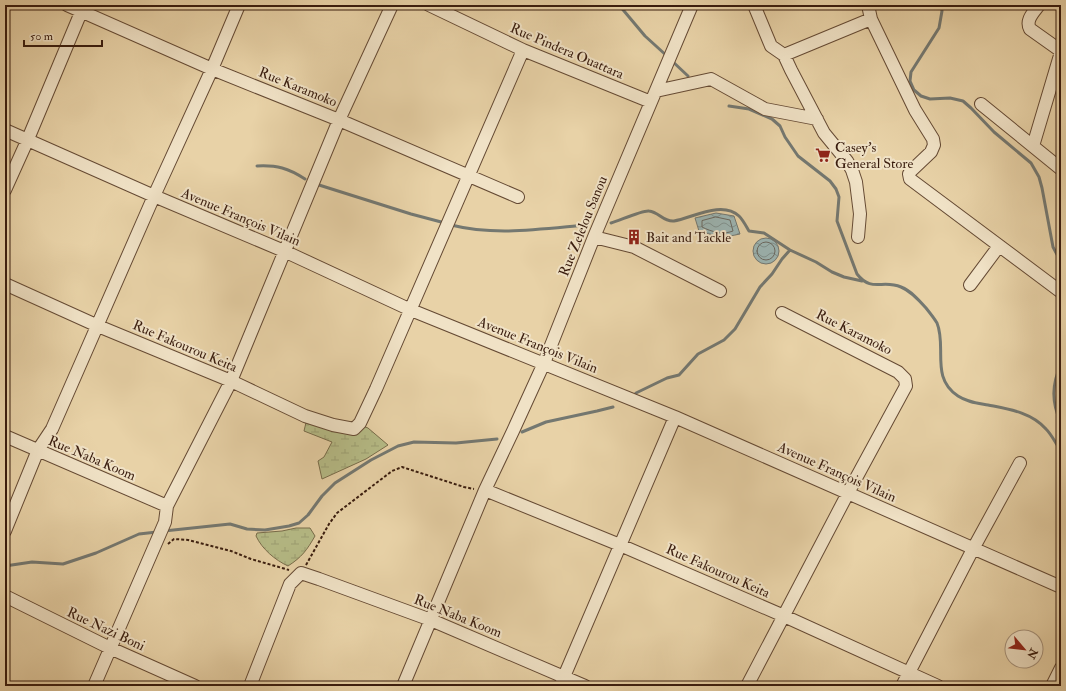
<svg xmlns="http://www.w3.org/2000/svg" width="1066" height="691" font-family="'IM FELL Double Pica',serif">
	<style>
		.wetland { fill: url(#wetland-marsh); stroke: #786c4a }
		.water { fill: url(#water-waves); stroke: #747871 }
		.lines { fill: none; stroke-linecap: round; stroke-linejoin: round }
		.shore { stroke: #6a6860; stroke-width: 1 }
		.stream { stroke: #747871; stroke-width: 3 }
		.minor-casing { stroke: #654a34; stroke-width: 14 }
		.path { stroke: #391c0e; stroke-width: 2; stroke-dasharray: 3 2; stroke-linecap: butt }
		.minor { stroke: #f0e2c6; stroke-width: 12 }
		.labels { text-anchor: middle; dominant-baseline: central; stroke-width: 4; stroke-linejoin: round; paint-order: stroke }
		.street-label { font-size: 14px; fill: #391c0e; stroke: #f0e2c6 }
		.poi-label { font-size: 14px; fill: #391c0e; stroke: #f0e2c6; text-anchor: start }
	</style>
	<defs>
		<pattern id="wetland-marsh" width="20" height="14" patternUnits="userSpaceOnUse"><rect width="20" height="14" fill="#b6bc87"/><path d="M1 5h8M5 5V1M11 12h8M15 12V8" fill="none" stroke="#9da173"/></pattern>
		<pattern id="water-waves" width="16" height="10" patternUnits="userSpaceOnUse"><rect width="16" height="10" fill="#9cb5b3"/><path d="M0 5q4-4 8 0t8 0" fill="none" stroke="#809290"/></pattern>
	</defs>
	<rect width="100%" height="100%" fill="#e8d2a7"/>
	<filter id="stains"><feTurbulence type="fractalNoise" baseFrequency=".005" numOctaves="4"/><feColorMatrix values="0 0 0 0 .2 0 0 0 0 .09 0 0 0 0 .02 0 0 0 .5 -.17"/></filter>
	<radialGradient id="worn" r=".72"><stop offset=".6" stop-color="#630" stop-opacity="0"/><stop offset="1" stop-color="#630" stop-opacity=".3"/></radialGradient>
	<path class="wetland" d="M308,414l37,11 12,-1 11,4 20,17 -22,14 -44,20 -4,-18 6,-4 8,-15 -28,-11z
		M296,528h14l5,8c-8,14 -13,21 -27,30 -13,-6 -26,-17 -32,-30l1,-3 25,-2z"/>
	<path class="water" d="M716,213l18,3 6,18c-16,4 -26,2 -41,-3l-4,-13z
		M753 251a13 13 0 1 1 26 0a13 13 0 1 1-26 0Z"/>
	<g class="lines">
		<path class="shore" d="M716,217l14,3 3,11c-10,4 -21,1 -31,-4v-6z
			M757 251a9 9 0 1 1 18 0a9 9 0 1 1-18 0Z"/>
		<path class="stream" d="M619,5l26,31 22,20
			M941,5l1,6 -3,17 -28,44 -1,9 4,9 7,6 9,3 20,-1 13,3 8,7 23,24 37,31 8,14 3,11 11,59 8,15
			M671,60l17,16
			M729,106l20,3 23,10 8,7 5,11 13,19 32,25 6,8 3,8 -2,24 20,53c15,19 25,5 44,13 10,4 18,13 25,21 4,5 8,10 11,15 10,24 -7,55 21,73 9,6 19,7 30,9 20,4 43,7 58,24 6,6 10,15 15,22
			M257,166c20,-1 31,2 48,13
			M319,185l92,29 34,9
			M611,223c8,-2 31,-13 38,-12 10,1 14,11 25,10 18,-3 48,-21 65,-5 4,4 7,10 10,15l15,2 26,17 26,12 16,10 12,5 18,4
			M451,225c44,11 90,4 135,0
			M1061,364c-9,20 -10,38 0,59
			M636,393l31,-15 12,-3 19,-21 26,-14 11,-11 25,-42 12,-13 10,-15 8,-9
			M522,432l24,-10 51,-11 16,-4
			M164,531l66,-7 17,5 18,1 24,-4 10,-3 9,-8 14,-19 13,-13 36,-23 27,-14 16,-4 42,1 41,-4
			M5,566l27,-4 31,2 33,-11 43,-19 18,-2"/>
		<g class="minor-casing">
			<path id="minor" d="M67,5l145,64 127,51 179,77
				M429,5l94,45 128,52
				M754,5l17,41 13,9 87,-36
				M868,5l3,14 44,91 18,29 1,6 -3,7 -20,19 -2,3 1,5 151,113
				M1039,5c-5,7 -14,15 -9,24l31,22
				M784,55l7,15 33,63 23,28 5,9 4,12 4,32 -2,23
				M656,91l55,-12 54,30 52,10
				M981,104l80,65
				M5,130l149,66 130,55 127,59 264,107 386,170
				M1033,146l28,-94
				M5,190l23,-51 56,-134
				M594,237l40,10 86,44
				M5,284l93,42 133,55 74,35 28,9 21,4 6,-6 16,-34 147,-339
				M970,285l29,-39
				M5,436l162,70
				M485,490l135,55 164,71 154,70
				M5,531l33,-81 14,-21 102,-233 58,-127 27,-64
				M5,596l105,52 85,38
				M94,686l71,-164 2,-16 64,-125 108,-261 53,-115
				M250,686l40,-102 11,-11 18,6 112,41 154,66
				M403,686l82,-196 28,-59 31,-68 50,-126 98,-232
				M560,686l115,-269
				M747,686l101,-193 58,-107 -1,-7 -7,-7 -116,-59
				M902,686l71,-137 47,-86
				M1052,686l9,-18"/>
		</g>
		<path class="path" d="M168,544l6,-5 14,1 43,11 20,8 38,11
			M306,565l23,-41 8,-11 55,-42 10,-4 62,20 10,2"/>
		<use href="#minor" class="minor"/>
	</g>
	<defs>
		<g id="supermarket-bare" transform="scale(1.2)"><path d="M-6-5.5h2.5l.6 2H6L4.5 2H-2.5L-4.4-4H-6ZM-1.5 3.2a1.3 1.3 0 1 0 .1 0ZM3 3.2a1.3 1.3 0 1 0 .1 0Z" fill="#8f2418" stroke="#f0e2c6" stroke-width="2.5" paint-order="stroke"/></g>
		<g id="building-bare" transform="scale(1.2)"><path d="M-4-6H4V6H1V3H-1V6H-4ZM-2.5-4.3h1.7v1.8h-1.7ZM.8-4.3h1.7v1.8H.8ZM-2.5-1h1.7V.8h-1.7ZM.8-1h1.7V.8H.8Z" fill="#8f2418" stroke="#f0e2c6" stroke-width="2.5" paint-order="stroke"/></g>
	</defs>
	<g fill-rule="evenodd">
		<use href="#supermarket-bare" x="823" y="155"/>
		<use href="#building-bare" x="634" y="237"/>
	</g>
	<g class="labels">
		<g class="street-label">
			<text transform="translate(567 51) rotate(23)">Rue Pindera Ouattara</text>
			<text transform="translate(298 87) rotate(22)">Rue Karamoko</text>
			<text transform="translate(241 217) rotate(23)">Avenue François Vilain</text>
			<text transform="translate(583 226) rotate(-68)">Rue Zelelou Sanou</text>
			<text transform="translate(854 332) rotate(27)">Rue Karamoko</text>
			<text transform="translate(538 345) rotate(22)">Avenue François Vilain</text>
			<text transform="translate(185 346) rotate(23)">Rue Fakourou Keita</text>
			<text transform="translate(92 458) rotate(23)">Rue Naba Koom</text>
			<text transform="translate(837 472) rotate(24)">Avenue François Vilain</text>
			<text transform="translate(718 571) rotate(24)">Rue Fakourou Keita</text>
			<text transform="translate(458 616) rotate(22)">Rue Naba Koom</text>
			<text transform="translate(106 629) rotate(25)">Rue Nazi Boni</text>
		</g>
		<g class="poi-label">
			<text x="835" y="147">Casey's<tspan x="835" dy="16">General Store</tspan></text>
			<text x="646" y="237">Bait and Tackle</text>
		</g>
	</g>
	<rect width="1066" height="691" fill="none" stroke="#e8d2a7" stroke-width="20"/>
	<rect x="6" y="6" width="1054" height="679" fill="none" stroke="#391c0e" stroke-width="2"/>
	<rect x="10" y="10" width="1046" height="671" fill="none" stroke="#391c0e"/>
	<g transform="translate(1024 649) rotate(118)"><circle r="19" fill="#f0e2c6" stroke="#a7937c"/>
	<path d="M0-3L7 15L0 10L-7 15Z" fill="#8f2418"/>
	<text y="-6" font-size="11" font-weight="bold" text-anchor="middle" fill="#391c0e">N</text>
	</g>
	<path d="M24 40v6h78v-6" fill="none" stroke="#391c0e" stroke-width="2"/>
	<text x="30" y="40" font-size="12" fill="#391c0e" stroke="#f0e2c6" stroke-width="3" paint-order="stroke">50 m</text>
	<rect width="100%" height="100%" filter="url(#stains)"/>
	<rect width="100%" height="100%" fill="url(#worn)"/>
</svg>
